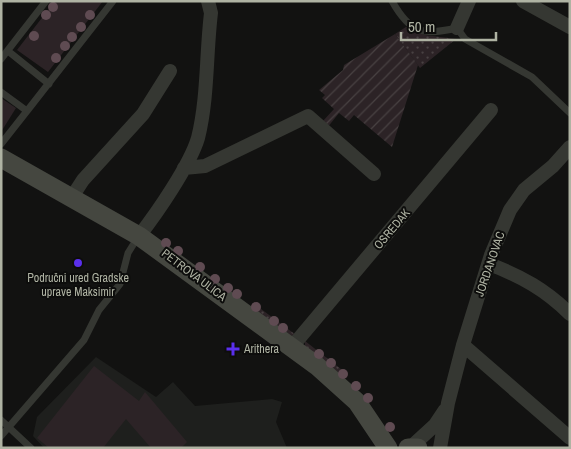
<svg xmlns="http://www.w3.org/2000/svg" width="571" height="449" font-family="'Archivo Narrow',sans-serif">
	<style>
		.built { fill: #1e1f1d }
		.grass { fill: url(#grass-dots) }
		.park { fill: #2c2326 }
		.garden { fill: url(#garden-furrows) }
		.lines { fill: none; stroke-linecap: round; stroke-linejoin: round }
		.lane { stroke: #353732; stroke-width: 7 }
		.street { stroke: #353732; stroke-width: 14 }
		.secondary { stroke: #454740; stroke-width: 19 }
		.tree { fill: #5f4b52 }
		.poi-dot { fill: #5a2fec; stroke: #0d0d0c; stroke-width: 2 }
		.labels { text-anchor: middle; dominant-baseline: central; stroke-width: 4; stroke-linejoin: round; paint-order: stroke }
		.street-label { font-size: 12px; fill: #afb3a3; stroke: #0d0d0c }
		.poi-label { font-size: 12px; fill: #afb3a3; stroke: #0d0d0c }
	</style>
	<defs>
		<pattern id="grass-dots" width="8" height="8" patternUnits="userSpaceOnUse" patternTransform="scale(1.25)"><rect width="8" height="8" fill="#2c2326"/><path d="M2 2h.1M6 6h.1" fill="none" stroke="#484142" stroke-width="1.8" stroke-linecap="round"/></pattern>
		<pattern id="garden-furrows" width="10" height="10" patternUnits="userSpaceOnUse" patternTransform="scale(1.25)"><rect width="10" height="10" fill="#2c2326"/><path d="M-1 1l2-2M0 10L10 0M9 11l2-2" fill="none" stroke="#484142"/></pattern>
	</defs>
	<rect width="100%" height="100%" fill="#121211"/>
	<path class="built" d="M96,357l60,40 17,-15 22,24 77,-7 10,3 -6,20 11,26h-243l-11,-12 4,-19z"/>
	<path class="grass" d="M406,27l19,8 31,4 -36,29 -25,-34z
		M253,303l43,32 -4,1 -42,-29z
		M305,341l41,32 -3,4 -38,-31z"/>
	<path class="park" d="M55,1h48l-55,71 -31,-22z
		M1,98l15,10 -15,24z
		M94,366l45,35 6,-9 42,50 -6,6h-30l-25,-29 -23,29h-54l-12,-10z"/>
	<path class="garden" d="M395,34l23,31 -26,82 -38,-32 -5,6 -10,-8 -12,15 -4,-7 11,-12 -12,-11 3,-3 -6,-5 24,-20 1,-5z"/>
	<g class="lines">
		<path class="lane" d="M392,1c18,32 30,35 65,27l8,11 67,38 38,36
			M8,51l41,33
			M1,59l45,-58
			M1,92l26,19 -26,33
			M27,111l86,-110
			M1,420l30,28
			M1,436l83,-96 15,-30 21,-26 8,-31 10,-16"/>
		<path class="street" d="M523,1l47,26
			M457,28l12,-27
			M184,168l21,-2 103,-50 66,58
			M72,197l11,-17 60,-66 27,-43
			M139,236c18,-23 51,-71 59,-98 10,-40 8,-84 13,-125l-3,-12
			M489,264c32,12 57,26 81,50
			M463,345l107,93
			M291,348l200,-238
			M411,447l24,-22 10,-15
			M440,448l8,-45 15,-58 28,-90 19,-45 14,-20 29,-24 17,-19"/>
		<path class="secondary" d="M1,158l138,78 178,130 40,36 31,46
			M408,448h10"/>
	</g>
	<g class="tree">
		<circle cx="53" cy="7" r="5"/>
		<circle cx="46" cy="15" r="5"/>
		<circle cx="90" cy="15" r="5"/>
		<circle cx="81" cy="27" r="5"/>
		<circle cx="34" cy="36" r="5"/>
		<circle cx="72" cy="37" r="5"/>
		<circle cx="65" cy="46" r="5"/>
		<circle cx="56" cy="58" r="5"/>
		<circle cx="166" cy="243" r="5"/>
		<circle cx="178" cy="251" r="5"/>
		<circle cx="200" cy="267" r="5"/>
		<circle cx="215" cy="279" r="5"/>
		<circle cx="228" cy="288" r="5"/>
		<circle cx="237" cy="294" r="5"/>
		<circle cx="256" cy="307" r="5"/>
		<circle cx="274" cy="321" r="5"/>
		<circle cx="283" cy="328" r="5"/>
		<circle cx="319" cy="354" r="5"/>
		<circle cx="331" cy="363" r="5"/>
		<circle cx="343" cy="374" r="5"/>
		<circle cx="356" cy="386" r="5"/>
		<circle cx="368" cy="398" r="5"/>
		<circle cx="390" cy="427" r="5"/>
	</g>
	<g class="poi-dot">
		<circle cx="78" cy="263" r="5"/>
		<path d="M230.5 341.5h5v5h5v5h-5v5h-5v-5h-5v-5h5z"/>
	</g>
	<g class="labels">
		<g class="street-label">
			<text transform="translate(392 229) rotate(-50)">OSREDAK</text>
			<text transform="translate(490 264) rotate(-71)">JORDANOVAC</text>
			<text transform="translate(194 275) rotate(37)">PETROVA ULICA</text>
		</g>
		<g class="poi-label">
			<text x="78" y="278">Područni ured Gradske<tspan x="78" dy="14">uprave Maksimir</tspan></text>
			<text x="244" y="349" text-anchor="start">Arithera</text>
		</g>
	</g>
	<rect width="571" height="449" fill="none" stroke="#afb3a3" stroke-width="5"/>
	<path d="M401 32v8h95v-8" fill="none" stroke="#afb3a3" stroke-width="2.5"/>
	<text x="408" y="32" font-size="15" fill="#afb3a3" stroke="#0d0d0c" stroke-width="4" paint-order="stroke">50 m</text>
</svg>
